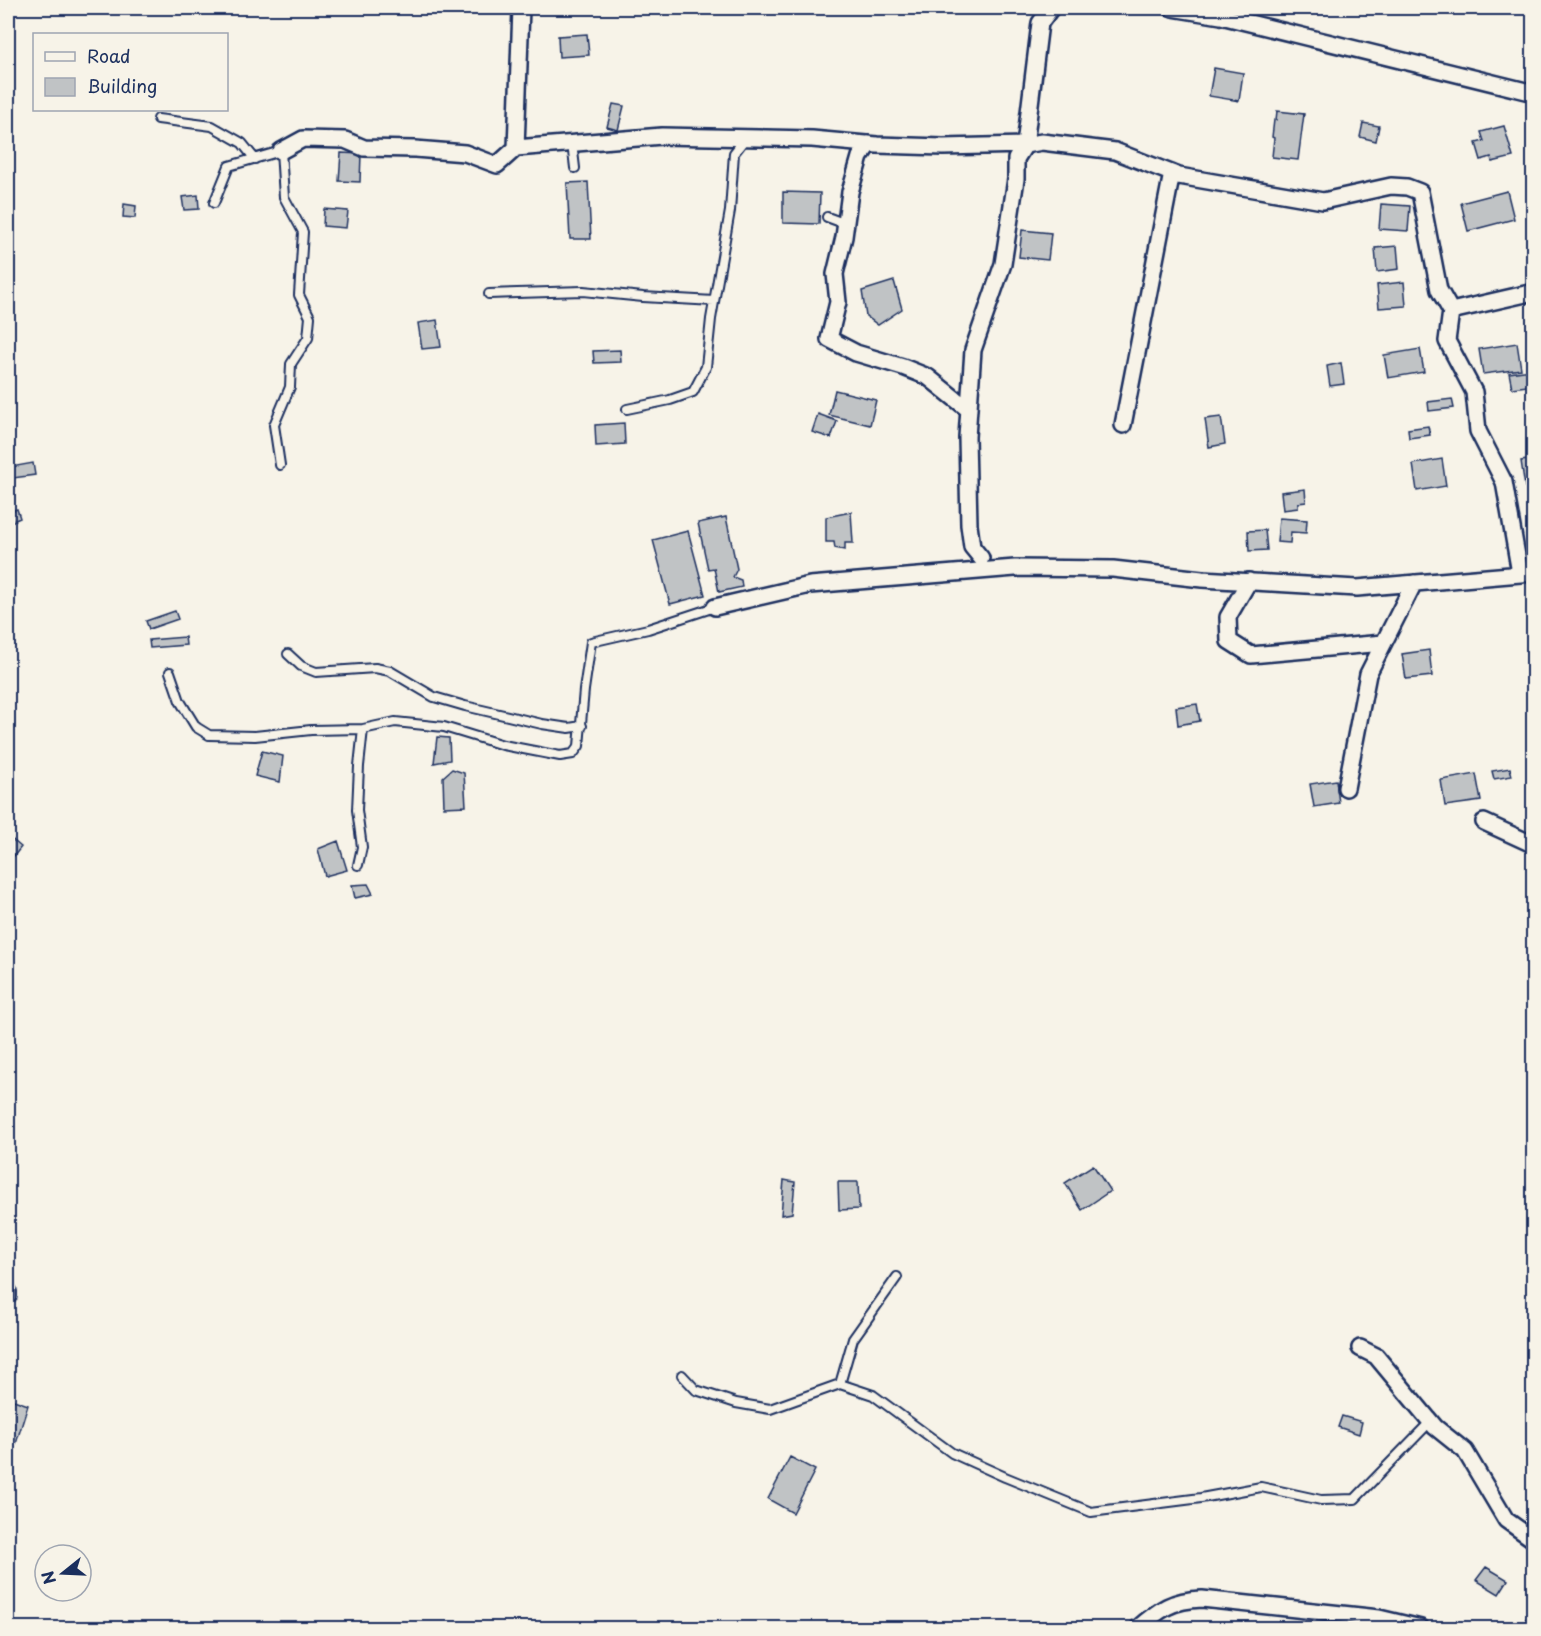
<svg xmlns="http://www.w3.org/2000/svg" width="1541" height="1636" font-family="'Playpen Sans',sans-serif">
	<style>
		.building { fill: #c0c3c5; stroke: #1b2f5e; stroke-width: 1.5 }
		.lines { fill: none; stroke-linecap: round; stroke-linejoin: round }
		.lane-casing { stroke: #1b2f5e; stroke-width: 12 }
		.street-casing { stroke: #1b2f5e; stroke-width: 20 }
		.lane { stroke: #f7f3e8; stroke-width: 8 }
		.street { stroke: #f7f3e8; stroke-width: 15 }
	</style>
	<rect width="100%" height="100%" fill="#f7f3e8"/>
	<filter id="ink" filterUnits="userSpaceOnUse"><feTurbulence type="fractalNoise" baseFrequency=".0167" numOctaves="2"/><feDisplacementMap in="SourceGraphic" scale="12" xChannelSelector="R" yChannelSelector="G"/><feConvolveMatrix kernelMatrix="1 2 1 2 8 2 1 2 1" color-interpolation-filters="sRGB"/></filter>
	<g filter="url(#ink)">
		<path class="building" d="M1296,8h13l-1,7h-12z
			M1336,8h29v2h-29z
			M587,34l2,21 -30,2 -1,-21z
			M1214,68l29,5 -4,28 -30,-5z
			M613,104l11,2 -6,24 -11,-3z
			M1277,111l27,3 -6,46 -26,-3 2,-19 -2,-1 2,-17h2z
			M1363,123l16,3 -3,15 -16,-4z
			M1504,126l9,31 -21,5 -1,-5 -10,3 -5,-17 8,-2 -3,-9z
			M341,153l20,1 -1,28 -21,-1z
			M588,182l3,57h-21l-3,-56z
			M1507,191l7,28 -46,12 -7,-28z
			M783,192l37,1 -1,31 -36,-1z
			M198,195l1,14 -15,1 -2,-13z
			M124,204l12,2 -1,12 -12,-1z
			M1381,204l29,2 -2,25 -29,-2z
			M324,209l24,2 -2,17 -23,-2z
			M1022,230l29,3 -3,27 -29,-3z
			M1397,246l2,23 -22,3 -2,-24z
			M894,281l8,28 -24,16 -12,-9 -4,-25z
			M1404,282l2,24 -27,2 -2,-23z
			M437,320l4,27 -19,2 -4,-26z
			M1517,343l4,26 -38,5 -4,-25z
			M1420,349l4,23 -36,6 -4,-23z
			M620,350l1,12 -27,1 -1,-12z
			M1341,363l3,21 -14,2 -3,-20z
			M1531,370l3,15 -22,3 -3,-15z
			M835,390l41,10 -6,25 -41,-10z
			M1452,399l2,9 -25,3 -1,-9z
			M818,414l19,7 -6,17 -19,-6z
			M1221,417l4,27 -16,3 -4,-28z
			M624,423l1,21 -29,2 -1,-21z
			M1428,426l2,9 -21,3 -1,-9z
			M1442,459l4,27 -29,5 -4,-27z
			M1534,459v27l-9,1 -4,-26z
			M33,463l2,12 -22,3 -2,-11z
			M1305,489l1,13 -8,1v5l-15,2 -2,-18z
			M17,509l3,9 -12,5v-11z
			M851,512l2,31h-8v7l-10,-2 -1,-6h-8v-25z
			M726,517l11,52 -4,8 8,3 1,7 -23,5 -5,-24 -6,1 -10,-46z
			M1279,518l28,2 -1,13 -15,-1 -1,11 -13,-1z
			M1265,530l2,20 -18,1 -1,-20z
			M688,531l17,64 -35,9 -17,-64z
			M175,611l3,8 -29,10 -3,-8z
			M185,637l1,8 -36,3 -1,-8z
			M1429,650l3,26 -26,3 -4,-25z
			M1197,704l3,17 -22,4 -2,-18z
			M437,737l12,1 1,22 -16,3z
			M262,751l21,5 -3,26 -25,-6z
			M1510,768l2,8 -18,3 -2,-8z
			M452,769l12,4 2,33 -22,1 -1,-30z
			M1476,774l5,27 -36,5 -4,-26z
			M1336,780l3,23 -25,4 -4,-23z
			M8,836l13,11 -7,9 -6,-5z
			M338,841l9,29 -22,6 -7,-27z
			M368,884l5,10 -18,4 -3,-13z
			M1093,1165l17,26 -28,19 -17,-27z
			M784,1180l11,2 -3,31 -11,2z
			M838,1182h20l1,27 -20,1z
			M8,1398l20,7 -13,42 -7,-3z
			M1342,1416l20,6 -3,12 -21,-7z
			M790,1457l25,13 -22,43 -25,-14z
			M1486,1567l22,13 -9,14 -23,-14z
			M1534,1604v24h-13z"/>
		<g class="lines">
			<g class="lane-casing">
				<path id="lane" d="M158,119l54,7 30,17 13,16
					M572,143l3,25
					M214,203l15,-37 52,-15 3,46 19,35 -4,63 11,22 -2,21 -17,26 -1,23 -16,38 6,40
					M827,217l19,7
					M489,294l94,-3 60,6 71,4
					M627,409l43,-9 23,-8 13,-25 5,-48 19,-108 4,-58 11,-14
					M288,654l13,12 15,6 59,-4 15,3 44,26 31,9 77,18 27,4 13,-2
					M170,672l10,29 16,26 13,8 46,1 56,-6 52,-1 32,-7 49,5 59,18 57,11 13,-2 6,-8 5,-56 7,-48 57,-13 67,-22
					M358,865l4,-18 -5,-37 2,-44 4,-37
					M897,1277l-44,62 -13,45 33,11 79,58 53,24 86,35 110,-14 60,-11 60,13 34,-1 75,-77
					M682,1375l14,15 40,13 34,6 70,-25"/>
			</g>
			<g class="street-casing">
				<path id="street" d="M1172,8l49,8 313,77
					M869,144l-9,13 -10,35 -6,45 -9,37 3,28 -9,37 27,14 47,14 25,10 41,33
					M516,148l5,-140
					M281,151l22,-12 42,1 19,8 51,1 50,4 32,12 19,-17 146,-12 150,3 65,6 66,2 82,-2 17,-3 73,9 64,25 144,25 68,-15 16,1 13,5 19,98 12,21 -4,30 27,51 4,39 26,51 16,91
					M1451,311l83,-19
					M1123,425l49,-252
					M981,558l-9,-11 -3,-22 -2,-88 6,-87 30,-86 13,-85v-20l9,-14 15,-122 11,-15
					M1249,581l-21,36 1,24 22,14 132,-12
					M715,607l95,-22 205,-17 98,1 89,10 155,9 177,-15
					M1346,788l22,-114 46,-91
					M1484,822l50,23
					M8,1291v5
					M1360,1348l16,8 59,71 30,24 41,69 28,20
					M1138,1628c22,-19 34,-28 64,-29l177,19 42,10"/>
			</g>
			<use href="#lane" class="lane"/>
			<use href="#street" class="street"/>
		</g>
	</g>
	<rect width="1541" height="1636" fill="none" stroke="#f7f3e8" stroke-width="30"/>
	<rect x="15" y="15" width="1511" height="1606" fill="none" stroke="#1b2f5e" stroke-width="2" filter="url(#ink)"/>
	<rect x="33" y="33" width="195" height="78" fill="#f7f3e8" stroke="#9fa5b1" stroke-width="1.5"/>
	<rect x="45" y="52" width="30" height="9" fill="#f7f3e8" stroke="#9fa5b1" stroke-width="1.5"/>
	<text x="87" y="63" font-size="18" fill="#1b2f5e">Road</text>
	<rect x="45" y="78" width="30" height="18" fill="#c0c3c5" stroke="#9fa5b1" stroke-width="1.5"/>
	<text x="87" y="93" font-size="18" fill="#1b2f5e">Building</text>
	<g transform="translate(63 1573) rotate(252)"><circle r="28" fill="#f7f3e8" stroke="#9fa5b1" stroke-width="1.5"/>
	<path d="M0-4.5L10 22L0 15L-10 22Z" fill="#1b2f5e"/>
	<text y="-9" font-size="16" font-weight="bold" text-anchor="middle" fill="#1b2f5e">N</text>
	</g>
</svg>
